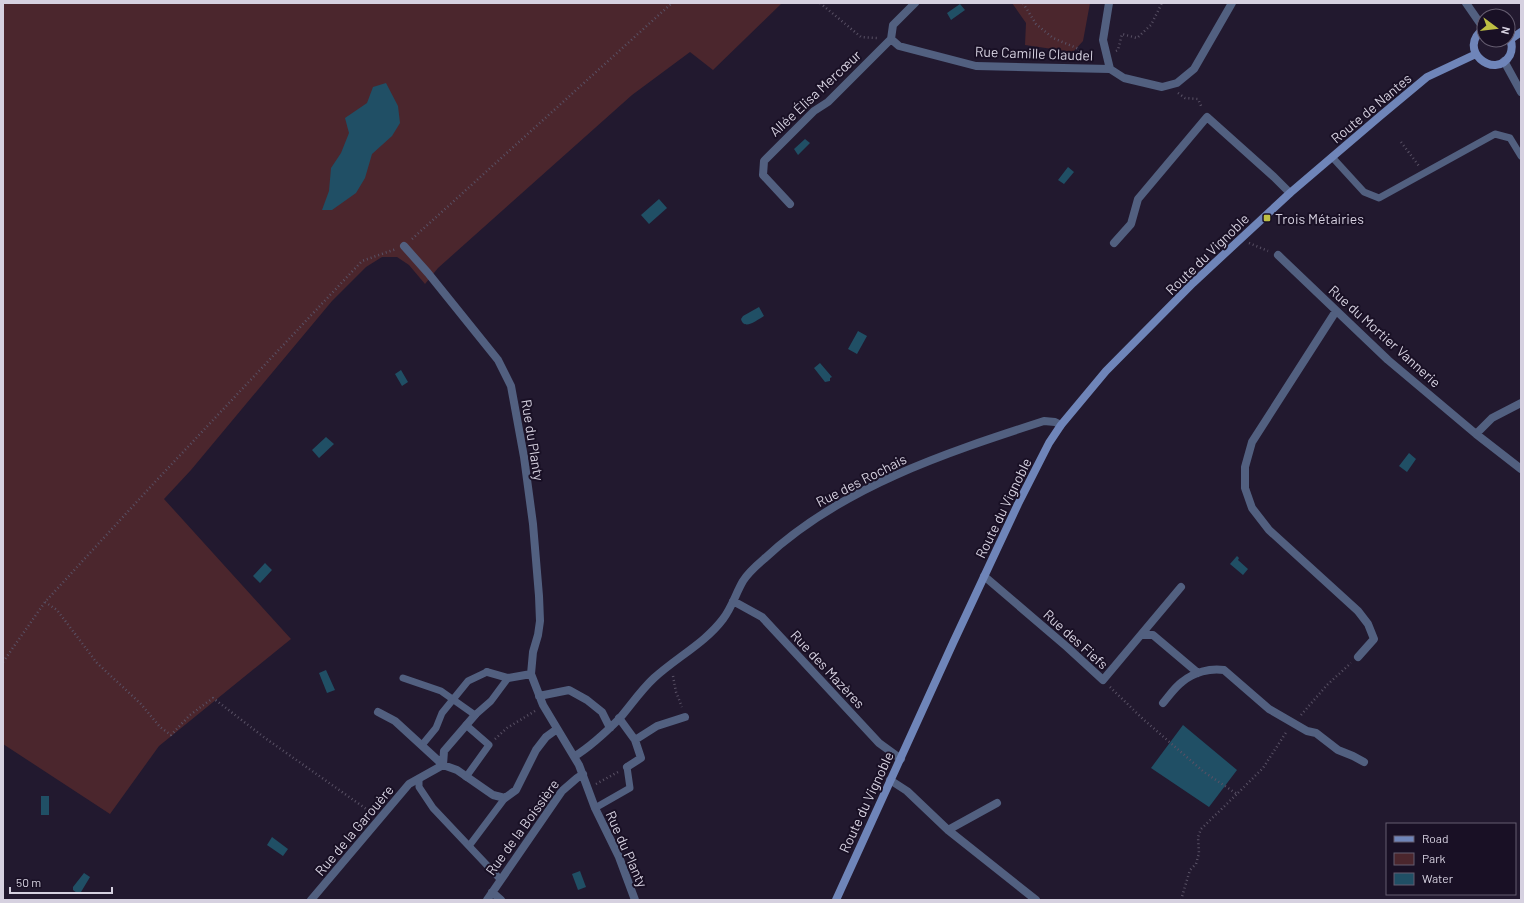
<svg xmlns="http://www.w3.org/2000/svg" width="1524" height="903" font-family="Barlow,sans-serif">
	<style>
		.green { fill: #4b262d }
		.water { fill: #204f65 }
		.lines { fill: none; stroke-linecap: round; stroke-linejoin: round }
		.path { stroke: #595165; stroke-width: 2.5; stroke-dasharray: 1 3; stroke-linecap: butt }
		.lane { stroke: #526080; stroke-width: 7 }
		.street { stroke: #526080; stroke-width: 8 }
		.secondary { stroke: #6f85b9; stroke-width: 8 }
		.poi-dot { fill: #bdbf43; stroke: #191025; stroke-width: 1.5 }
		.labels { text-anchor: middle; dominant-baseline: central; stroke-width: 4; stroke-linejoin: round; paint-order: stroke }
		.street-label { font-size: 14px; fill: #d6d1e0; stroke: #191025 }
		.poi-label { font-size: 14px; fill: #d6d1e0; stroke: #191025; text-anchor: start }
	</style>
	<rect width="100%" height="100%" fill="#22192f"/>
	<path class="green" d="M3,3h779l-69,67 -23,-18 -58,43 -194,173 -13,16 -16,-19 -12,-8h-15l-16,10 -34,34 -141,169 -27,29 127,140 -132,107 -49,68 -107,-70z
		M1012,3h78l-7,38 -10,11 -48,-7 1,-22z"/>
	<path class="water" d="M960,4l5,6 -14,10 -4,-7z
		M386,83l12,23 2,17 -8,13 -20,18 -7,24 -9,15 -24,17h-10l7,-19 2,-23 10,-15 8,-20 -4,-15 22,-15 6,-16z
		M805,139l5,4 -12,12 -4,-6z
		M1068,167l6,5 -10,12 -6,-4z
		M659,199l8,9 -18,16 -8,-9z
		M759,307l5,9c-7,4 -20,15 -23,3l2,-3z
		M858,331l9,5 -10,18 -9,-5z
		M820,363l12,14 -2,1v3l-5,1 -11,-14z
		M401,370l7,12 -6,4 -7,-12z
		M326,437l8,7 -15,14 -7,-8z
		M1409,453l7,6 -9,13 -8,-6z
		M1237,556l2,2 -1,2 10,9 -5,6 -13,-11z
		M265,563l7,7 -12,13 -7,-7z
		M326,670l9,20 -8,3 -8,-20z
		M1183,725l54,45 -28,37 -58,-39z
		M41,796h8v19h-8z
		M272,837l16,12 -5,7 -16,-11z
		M580,871l6,16 -8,3 -6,-16z
		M84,873l6,4 -9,15 -4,1 -4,-3v-3z"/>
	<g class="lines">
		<path class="path" d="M820,3l41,34 16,1
			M1023,3l13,21 17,14 26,11 3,9
			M1116,51l2,-1 4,-16 15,4 14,-13 11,-22
			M1178,93l7,5 13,1 4,9
			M1401,142l18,24
			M412,239l260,-236
			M1249,243l19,8
			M45,602l12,8 40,53 44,41 19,23 11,8 19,-20 23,-17 52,40 107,75
			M3,662l42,-60 110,-120 207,-221 34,-12
			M673,676l3,16 6,15
			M1110,687l33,32 61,53 33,22 26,-26 24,-37
			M1301,715l26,-30 24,-22
			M495,739l12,-11 28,-17
			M596,784l22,-12
			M1181,900l9,-30 6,-6 3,-11 -1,-16 3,-8 36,-35"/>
		<path class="lane" d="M1332,157l32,35 15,6 116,-64 15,4 11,18
			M403,678l38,13 34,24 16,-14 17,-23
			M422,745l14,-17 6,-15 26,-32 19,-9
			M466,777l23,-32 -23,-20
			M419,779v8l14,21 67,71
			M595,808l35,-20 -3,-21
			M469,846l36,-48"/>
		<path class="street" d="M1109,3l-6,37 7,29
			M1466,3l18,26
			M891,39l8,7 77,20 134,3
			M1504,61l17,31
			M1110,69l14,9 38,9 15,-4 17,-14 38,-66
			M790,204l-27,-29 1,-14 50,-50 14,-9 63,-63 2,-14 22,-22
			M1114,243l17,-19 7,-25 69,-82 67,60 16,16
			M404,246l24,27 70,87 13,26 13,71 9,67 6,72 1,25 -2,14 -5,17 -2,22 12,31 36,60 16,43 24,49 16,43
			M1278,255l110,105 88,74 45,35
			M1336,311l-84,131 -7,25v21l7,20 17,22 89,81 10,13 6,15 -16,18
			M1476,434l16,-16 29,-15
			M984,576l83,71 36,33 78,-93
			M733,601l29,16 117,126 22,16
			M1142,635h11l45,38
			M487,672l21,6 23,-4
			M539,696l30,-6 18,10 15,12 8,16
			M1163,703c6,-7 12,-16 19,-21 12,-10 28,-14 42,-12l45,39 38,22 9,2 22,17 15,6 11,6
			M378,712l17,9 48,44 14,5 36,25 12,3 11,-8 20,-40 10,-13 11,-8
			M619,718l16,22 22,-14 28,-9
			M575,756c13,-8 33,-26 44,-37 12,-14 22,-29 35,-41 23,-21 51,-35 69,-59 9,-12 13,-26 20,-38 5,-8 14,-16 21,-22 77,-72 181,-106 280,-138l11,1 6,3
			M627,767l14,-9 -6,-18
			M890,780l17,11 41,39 88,70
			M948,830l49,-27
			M492,892l9,8
			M311,900l98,-116 34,-19 1,-14 31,-36
			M487,900l75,-109 15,-13 6,-4"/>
		<path class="secondary" d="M1484,29c-29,19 11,53 26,26 3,-7 2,-14 -2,-21
			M1511,39l10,-7
			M836,900l117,-257 65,-139 31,-61 12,-18 45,-54 87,-88 97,-90 89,-76 48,-40 49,-23"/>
	</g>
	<rect class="poi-dot" x="1263" y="214" width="8" height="8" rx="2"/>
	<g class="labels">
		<g class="street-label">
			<text transform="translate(1034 53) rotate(2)">Rue Camille Claudel</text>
			<text transform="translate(815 93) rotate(-43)">Allée Élisa Mercœur</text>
			<text transform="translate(1371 108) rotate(-40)">Route de Nantes</text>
			<text transform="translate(1207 254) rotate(-44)">Route du Vignoble</text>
			<text transform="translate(1385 336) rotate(42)">Rue du Mortier Vannerie</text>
			<text transform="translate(533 440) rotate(81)">Rue du Planty</text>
			<text transform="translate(861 480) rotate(-27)">Rue des Rochais</text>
			<text transform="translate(1003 508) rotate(-64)">Route du Vignoble</text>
			<text transform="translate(1076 639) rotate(42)">Rue des Fiefs</text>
			<text transform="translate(828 669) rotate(47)">Rue des Mazères</text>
			<text transform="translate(866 802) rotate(-65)">Route du Vignoble</text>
			<text transform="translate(522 827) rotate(-54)">Rue de la Boissière</text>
			<text transform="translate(354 830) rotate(-50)">Rue de la Garouère</text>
			<text transform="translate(627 849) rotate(66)">Rue du Planty</text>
		</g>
		<g class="poi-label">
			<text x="1275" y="218">Trois Métairies</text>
		</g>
	</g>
	<rect width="1524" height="903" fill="none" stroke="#d6d1e0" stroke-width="8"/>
	<rect x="1386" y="823" width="130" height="72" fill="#191025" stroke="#655d70"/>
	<rect x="1394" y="836" width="20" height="6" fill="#6f85b9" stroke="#655d70"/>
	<text x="1422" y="843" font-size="12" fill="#d6d1e0">Road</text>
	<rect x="1394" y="853" width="20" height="12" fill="#4b262d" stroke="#655d70"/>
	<text x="1422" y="863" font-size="12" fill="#d6d1e0">Park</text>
	<rect x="1394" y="873" width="20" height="12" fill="#204f65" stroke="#655d70"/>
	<text x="1422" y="883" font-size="12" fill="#d6d1e0">Water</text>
	<g transform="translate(1496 28) rotate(105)"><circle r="19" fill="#191025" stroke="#655d70"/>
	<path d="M0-3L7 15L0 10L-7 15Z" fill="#bdbf43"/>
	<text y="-6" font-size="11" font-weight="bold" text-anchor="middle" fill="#d6d1e0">N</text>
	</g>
	<path d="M10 887v6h102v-6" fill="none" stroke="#d6d1e0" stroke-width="2"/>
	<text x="16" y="887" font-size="12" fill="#d6d1e0" stroke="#191025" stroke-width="3" paint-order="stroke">50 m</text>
</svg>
